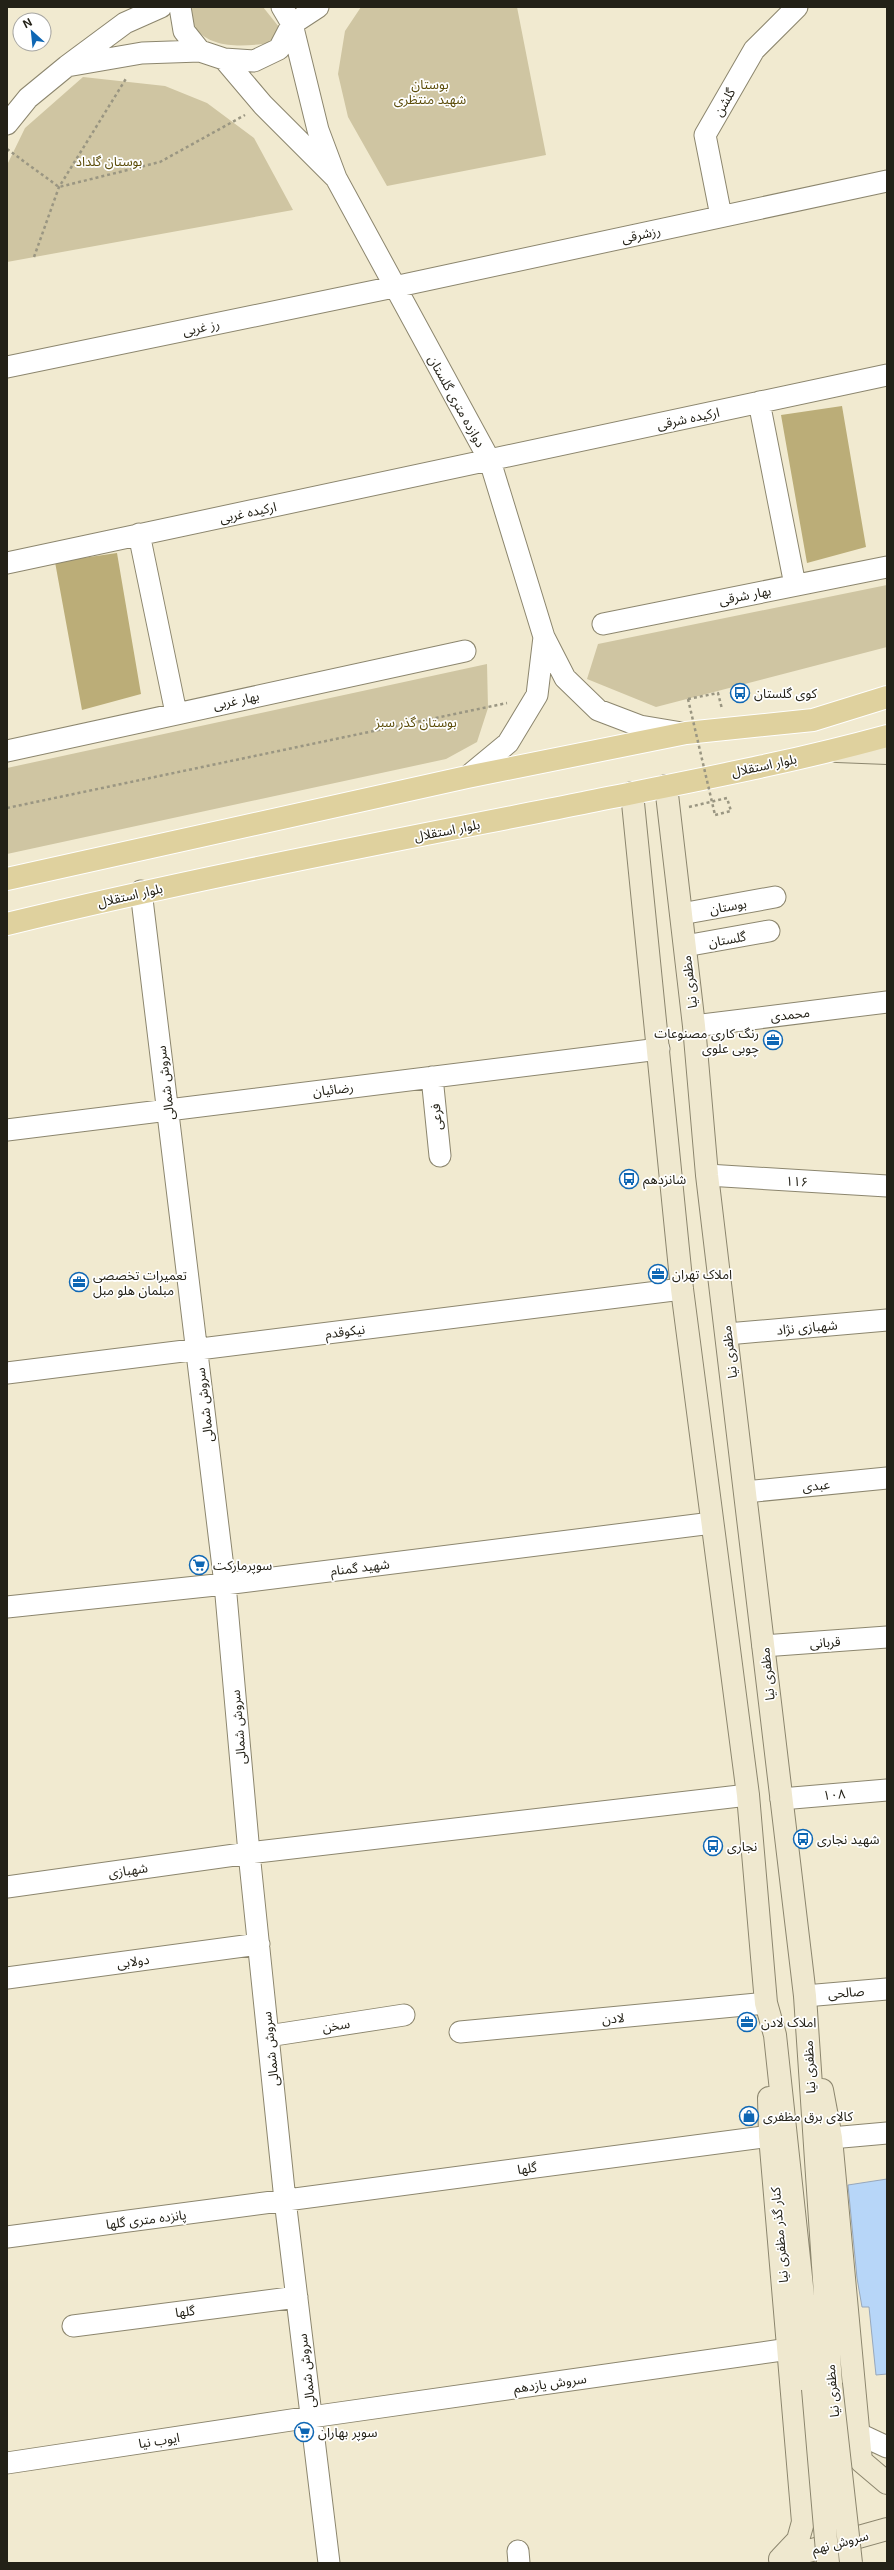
<svg xmlns="http://www.w3.org/2000/svg" width="894" height="2570" font-family="Inter,'Noto Sans Arabic',sans-serif">
	<style>
		.green { fill: #cfc5a2 }
		.forest { fill: #bbad78 }
		.building { fill: #b7d6f8; stroke: #97a8bc }
		.lines { fill: none; stroke-linecap: round; stroke-linejoin: round }
		.street-casing { stroke: #8c866e; stroke-width: 23 }
		.secondary-casing { stroke: #8c866e; stroke-width: 24 }
		.primary-casing { stroke: #fff; stroke-width: 24 }
		.path { stroke: #9a9682; stroke-width: 2.5; stroke-dasharray: 3 3; stroke-linecap: butt }
		.street { stroke: #fff; stroke-width: 21 }
		.secondary { stroke: #efe8cf; stroke-width: 22 }
		.primary { stroke: #dfd19e; stroke-width: 22 }
		.secondary-bridge-casing { stroke: #8c866e; stroke-width: 24; stroke-linecap: butt }
		.path-bridge { stroke: #9a9682; stroke-width: 2.5; stroke-dasharray: 3 3; stroke-linecap: butt }
		.secondary-bridge { stroke: #efe8cf; stroke-width: 22 }
		.labels { text-anchor: middle; dominant-baseline: central; stroke-width: 3.5; stroke-linejoin: round; paint-order: stroke }
		.park-label { font-size: 13px; fill: #5c4d0a; stroke: #fff }
		.street-label { font-size: 13px; fill: #232117; stroke: #fff }
		.poi-label { font-size: 13px; fill: #232117; stroke: #fff; text-anchor: start }
	</style>
	<rect width="100%" height="100%" fill="#f1ead0"/>
	<path class="green" d="M193,7h70l16,20 -9,16c-23,3 -57,7 -74,-14 -3,-4 -4,-13 -6,-18z
		M361,7h156l29,148 -159,31 -39,-69 -10,-43 7,-43z
		M83,77l82,9 42,17 47,35 39,72 -286,52v-97l18,-37z
		M887,585v62l-231,60 -69,-28 11,-35z
		M487,664l1,44 -11,34 -31,17 -439,95v-86z"/>
	<path class="forest" d="M842,406l24,141 -59,16 -26,-148z
		M117,553l24,141 -59,16 -27,-148z"/>
	<path class="building" d="M887,2179v195l-11,1 -7,-68h-7l-5,-29 -9,-93z"/>
	<g class="lines">
		<g class="street-casing">
			<path id="street" d="M161,7l-36,16 -58,43 75,-13 58,-2
				M180,7l4,24 16,20 24,8 30,2 25,-12 13,-25 26,-17
				M224,59l39,46 73,73 -18,-48 -26,-106 -10,-17
				M7,124l21,-26 39,-32
				M336,178l154,283 54,176 21,41 33,32 42,16 42,7
				M721,216l-16,-81 49,-85 43,-43
				M7,367l387,-80 493,-106
				M759,402l36,183
				M139,534l37,179
				M7,563l880,-188
				M603,624l284,-57
				M7,751l458,-100
				M467,777l41,-34 29,-48 7,-58
				M141,891l84,693 24,269 36,347 44,363
				M681,914l94,-17
				M685,946l84,-15
				M694,1026l193,-24
				M432,1077l8,79
				M7,1130l652,-81
				M707,1175l180,11
				M727,1334l160,-14
				M7,1373l675,-84
				M745,1492l142,-14
				M7,1607l218,-23 487,-61
				M763,1646l124,-9
				M781,1799l106,-9
				M7,1887l242,-34 499,-58
				M7,1978l252,-34
				M805,1996l82,-7
				M460,2032l306,-29
				M268,2036l136,-21
				M831,2138l56,-5
				M7,2237l763,-101
				M73,2326l224,-29
				M857,2433l30,14
				M7,2463l304,-46 478,-68
				M518,2551l1,12"/>
		</g>
		<g class="secondary-casing">
			<path id="secondary" d="M837,751l50,2
				M666,786l28,240 13,149 98,821 26,388
				M632,793l50,496 66,506 18,208 9,32 38,354
				M822,2090l9,48 30,323 26,22
				M769,2098l1,38 33,386 -5,18 -17,18
				M780,2559l107,-30"/>
		</g>
		<g class="primary-casing">
			<path id="primary" d="M7,879l460,-102 219,-44 127,-13 74,-23
				M7,924c189,-46 380,-82 571,-120 103,-21 207,-40 309,-68"/>
		</g>
		<path class="path" d="M7,149l52,38 101,-25 85,-47
			M34,257l25,-70 68,-110
			M688,699l30,-6 4,16
			M689,807l38,-9 4,13 -16,4
			M7,808l500,-105"/>
		<use href="#street" class="street"/>
		<use href="#secondary" class="secondary"/>
		<use href="#primary" class="primary"/>
		<g class="secondary-bridge-casing">
			<path id="secondary-bridge" d="M831,2384l20,179
				M813,2389l15,174"/>
		</g>
		<path class="path-bridge" d="M688,699l27,116"/>
		<use href="#secondary-bridge" class="secondary-bridge"/>
	</g>
	<defs>
		<g id="bus-ring" transform="scale(1)"><circle r="9.5" fill="#fff" stroke="#0f67b4" stroke-width="1.5"/><path d="M-5-6H5V4H4V6H2V4H-2V6H-4V4H-5ZM-3.5-4V0h7V-4ZM-3.5 1.2v1.5H-2V1.2ZM2 1.2v1.5H3.5V1.2Z" fill="#0f67b4"/></g>
		<g id="office-ring" transform="scale(1)"><circle r="9.5" fill="#fff" stroke="#0f67b4" stroke-width="1.5"/><path d="M-6-3h4V-5.5h4V-3h4V5H-6ZM-1-4.5V-3h2v-1.5ZM-6 0V1H6V0Z" fill="#0f67b4"/></g>
		<g id="supermarket-ring" transform="scale(1)"><circle r="9.5" fill="#fff" stroke="#0f67b4" stroke-width="1.5"/><path d="M-6-5.5h2.5l.6 2H6L4.5 2H-2.5L-4.4-4H-6ZM-1.5 3.2a1.3 1.3 0 1 0 .1 0ZM3 3.2a1.3 1.3 0 1 0 .1 0Z" fill="#0f67b4"/></g>
		<g id="shop-ring" transform="scale(1)"><circle r="9.5" fill="#fff" stroke="#0f67b4" stroke-width="1.5"/><path d="M-5-2.5h2.3a2.7 3.5 0 0 1 5.4 0H5L5.5 6h-11ZM-1.5-2.5h3a1.5 2.3 0 0 0-3 0Z" fill="#0f67b4"/></g>
	</defs>
	<g fill-rule="evenodd">
		<use href="#bus-ring" x="740" y="693"/>
		<use href="#office-ring" x="773" y="1040"/>
		<use href="#bus-ring" x="629" y="1179"/>
		<use href="#office-ring" x="658" y="1274"/>
		<use href="#office-ring" x="79" y="1282"/>
		<use href="#supermarket-ring" x="199" y="1565"/>
		<use href="#bus-ring" x="803" y="1839"/>
		<use href="#bus-ring" x="713" y="1846"/>
		<use href="#office-ring" x="747" y="2022"/>
		<use href="#shop-ring" x="749" y="2116"/>
		<use href="#supermarket-ring" x="304" y="2432"/>
	</g>
	<g class="labels">
		<g class="park-label">
			<text x="430" y="84">بوستان<tspan x="430" dy="15">شهید منتظری</tspan></text>
			<text x="109" y="161">بوستان گلداد</text>
			<text x="416" y="722">بوستان گذر سبز</text>
		</g>
		<g class="street-label">
			<text transform="translate(724 102) rotate(-60)">گلشن</text>
			<text transform="translate(641 234) rotate(-12)">رزشرقی</text>
			<text transform="translate(201 327) rotate(-12)">رز غربی</text>
			<text transform="translate(457 401) rotate(61)">دوازده متری گلستان</text>
			<text transform="translate(688 418) rotate(-12)">ارکیده شرقی</text>
			<text transform="translate(248 512) rotate(-12)">ارکیده غربی</text>
			<text transform="translate(745 595) rotate(-11)">بهار شرقی</text>
			<text transform="translate(236 700) rotate(-12)">بهار غربی</text>
			<text transform="translate(764 765) rotate(-12)">بلوار استقلال</text>
			<text transform="translate(447 830) rotate(-11)">بلوار استقلال</text>
			<text transform="translate(130 895) rotate(-13)">بلوار استقلال</text>
			<text transform="translate(728 906) rotate(-10)">بوستان</text>
			<text transform="translate(727 939) rotate(-10)">گلستان</text>
			<text transform="translate(689 982) rotate(-97)">مظفری نیا</text>
			<text transform="translate(790 1014) rotate(-7)">محمدی</text>
			<text transform="translate(165 1083) rotate(-97)">سروش شمالی</text>
			<text transform="translate(333 1089) rotate(-7)">رضائیان</text>
			<text transform="translate(436 1117) rotate(-96)">فرعی</text>
			<text transform="translate(797 1181) rotate(3)">۱۱۶</text>
			<text transform="translate(807 1327) rotate(-5)">شهبازی نژاد</text>
			<text transform="translate(345 1331) rotate(-7)">نیکوقدم</text>
			<text transform="translate(729 1352) rotate(-97)">مظفری نیا</text>
			<text transform="translate(204 1405) rotate(-97)">سروش شمالی</text>
			<text transform="translate(816 1485) rotate(-6)">عبدی</text>
			<text transform="translate(360 1567) rotate(-7)">شهید گمنام</text>
			<text transform="translate(825 1642) rotate(-4)">قربانی</text>
			<text transform="translate(767 1674) rotate(-96)">مظفری نیا</text>
			<text transform="translate(238 1727) rotate(-95)">سروش شمالی</text>
			<text transform="translate(834 1794) rotate(-5)">۱۰۸</text>
			<text transform="translate(128 1870) rotate(-8)">شهبازی</text>
			<text transform="translate(133 1961) rotate(-8)">دولابی</text>
			<text transform="translate(846 1992) rotate(-5)">صالحی</text>
			<text transform="translate(613 2018) rotate(-5)">لادن</text>
			<text transform="translate(336 2025) rotate(-9)">سخن</text>
			<text transform="translate(270 2049) rotate(-96)">سروش شمالی</text>
			<text transform="translate(809 2067) rotate(-93)">مظفری نیا</text>
			<text transform="translate(527 2168) rotate(-8)">گلها</text>
			<text transform="translate(146 2219) rotate(-7)">پانزده متری گلها</text>
			<text transform="translate(779 2235) rotate(-95)">کنار گذر مظفری نیا</text>
			<text transform="translate(185 2311) rotate(-7)">گلها</text>
			<text transform="translate(306 2371) rotate(-97)">سروش شمالی</text>
			<text transform="translate(550 2383) rotate(-8)">سروش یازدهم</text>
			<text transform="translate(832 2391) rotate(-95)">مظفری نیا</text>
			<text transform="translate(159 2440) rotate(-9)">ایوب نیا</text>
			<text transform="translate(840 2542) rotate(-15)">سروش نهم</text>
		</g>
		<g class="poi-label">
			<text x="754" y="693">کوی گلستان</text>
			<text x="759" y="1033" text-anchor="end">رنگ کاری مصنوعات<tspan x="759" dy="15">چوبی علوی</tspan></text>
			<text x="643" y="1179">شانزدهم</text>
			<text x="672" y="1274">املاک تهران</text>
			<text x="93" y="1275">تعمیرات تخصصی<tspan x="93" dy="15">مبلمان هلو مبل</tspan></text>
			<text x="213" y="1565">سوپرمارکت</text>
			<text x="817" y="1839">شهید نجاری</text>
			<text x="727" y="1846">نجاری</text>
			<text x="761" y="2022">املاک لادن</text>
			<text x="763" y="2116">کالای برق مظفری</text>
			<text x="318" y="2432">سوپر بهاران</text>
		</g>
	</g>
	<rect width="894" height="2570" fill="none" stroke="#232117" stroke-width="16"/>
	<g transform="translate(32 32) rotate(333)"><circle r="19" fill="#ffffff" stroke="#a7a6a2"/>
	<path d="M0-3L7 15L0 10L-7 15Z" fill="#0f67b4"/>
	<text y="-6" font-size="11" font-weight="bold" text-anchor="middle" fill="#232117">N</text>
	</g>
</svg>
